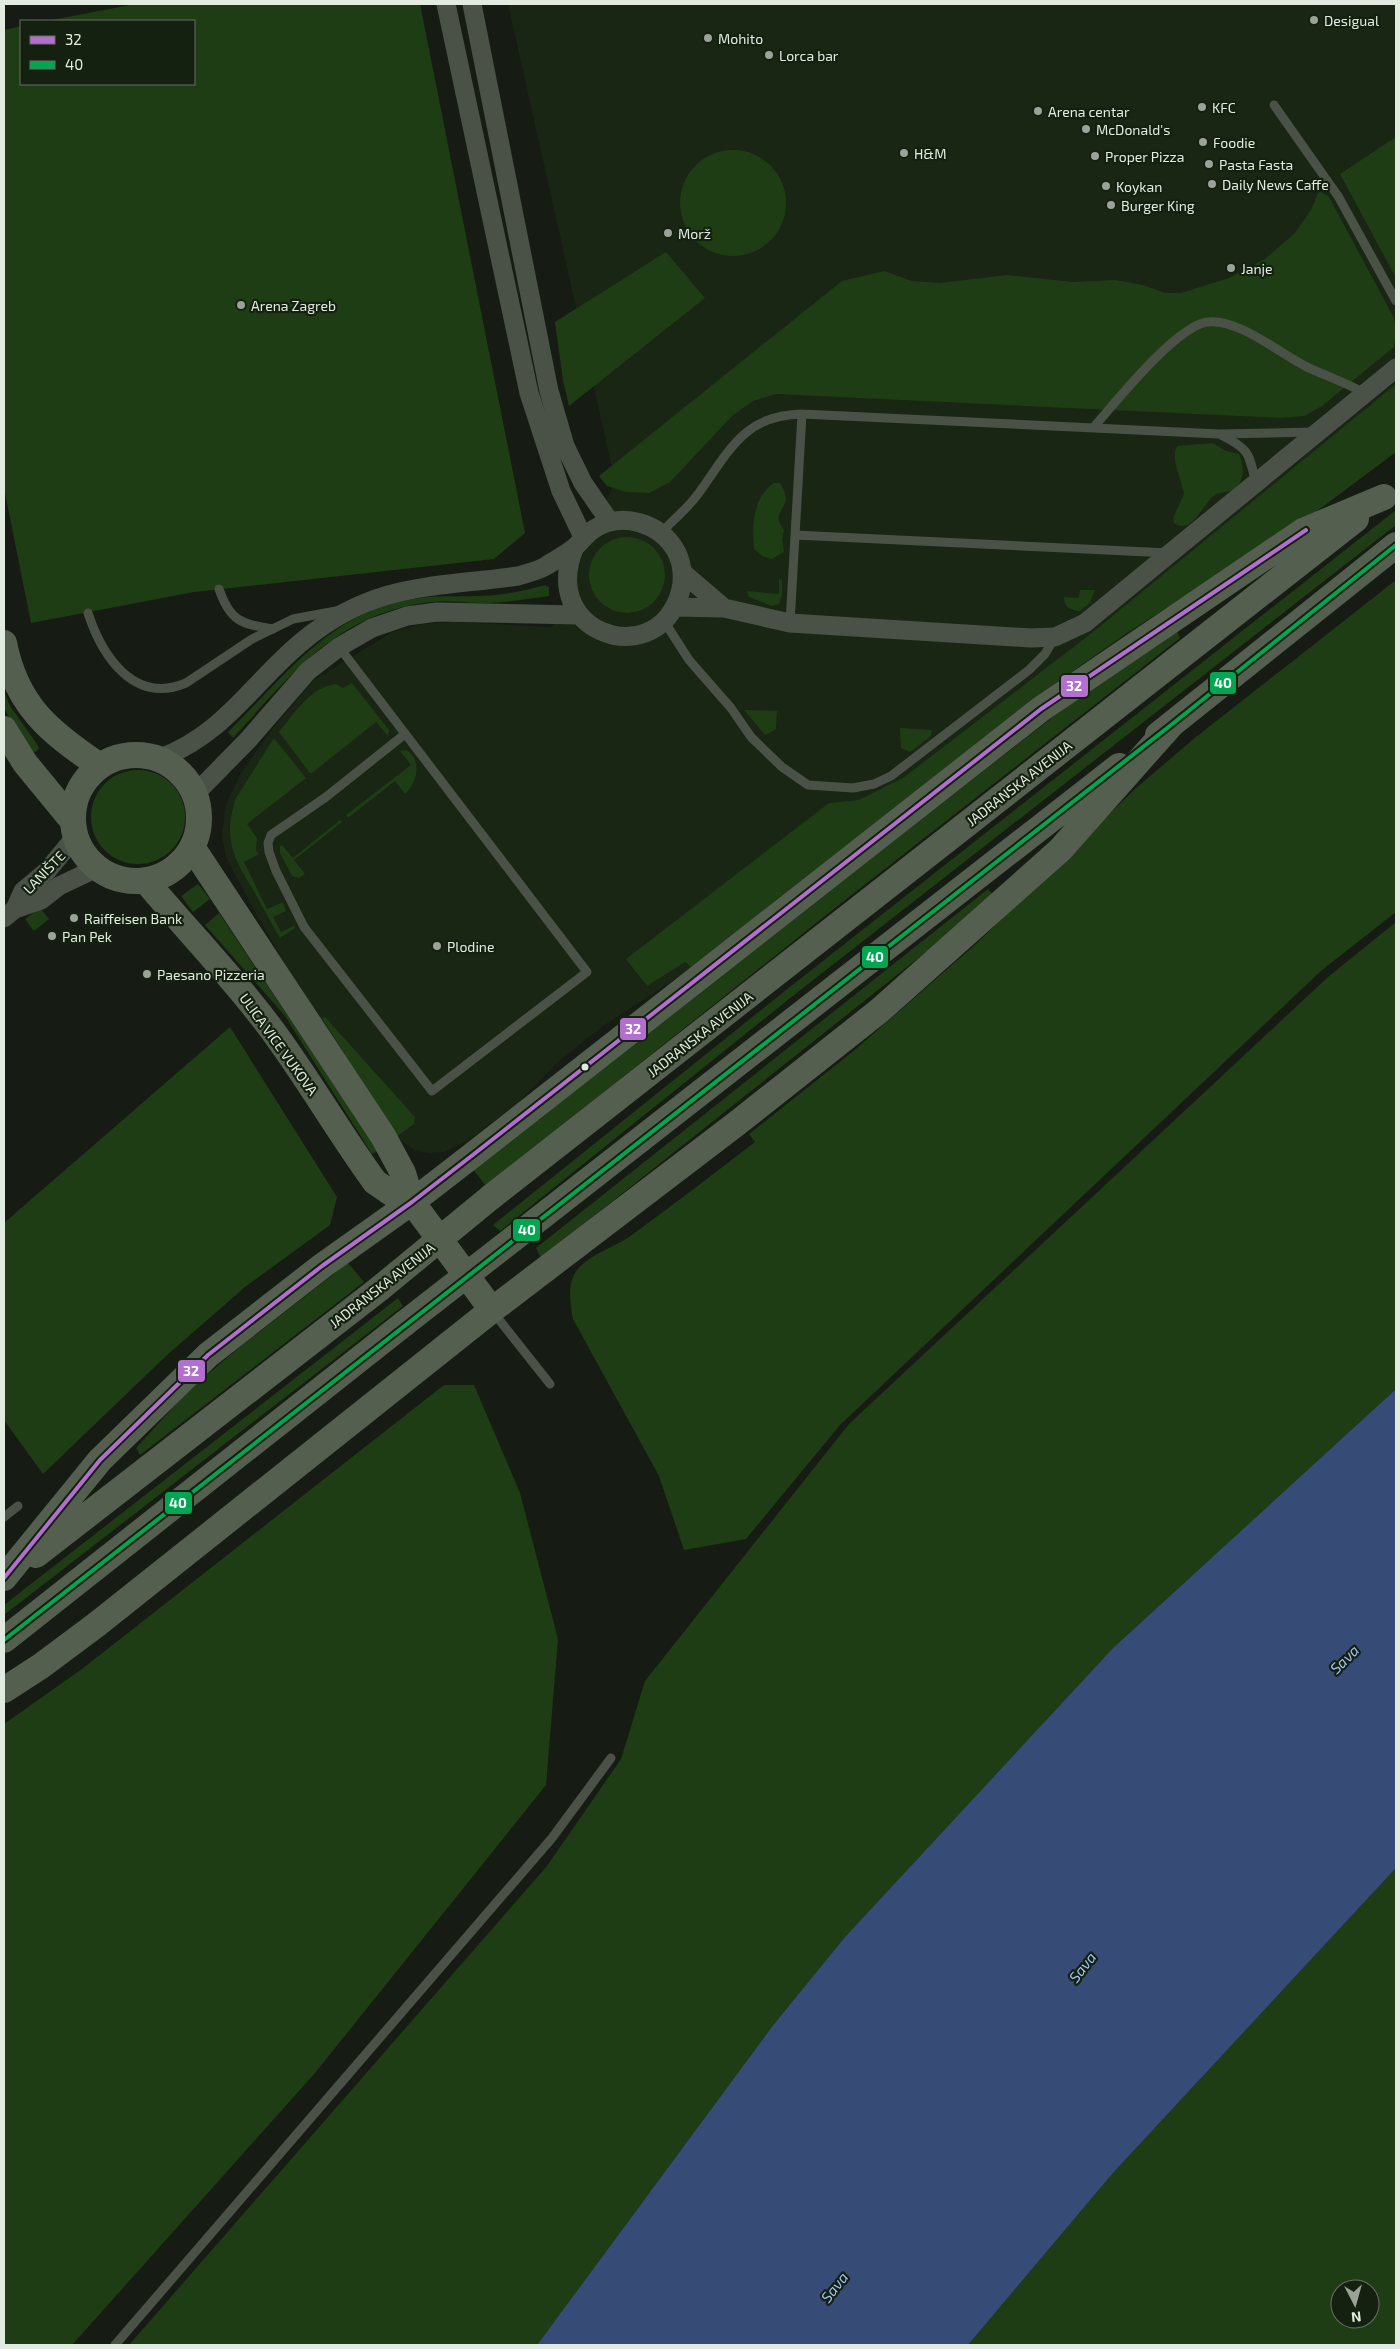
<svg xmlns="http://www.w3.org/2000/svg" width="1400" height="2349" font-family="'Exo 2',sans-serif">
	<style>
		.built { fill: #182613 }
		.green { fill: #1f3d14; fill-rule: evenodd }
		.water { fill: #364b75 }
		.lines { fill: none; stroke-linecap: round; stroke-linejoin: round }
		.lane { stroke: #4a5247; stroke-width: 9 }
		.street { stroke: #4a5247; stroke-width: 19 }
		.secondary { stroke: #545f50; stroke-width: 26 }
		.secondary-bridge { stroke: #545f50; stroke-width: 26 }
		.bus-1-casing { stroke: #142010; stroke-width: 8 }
		.bus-2-casing { stroke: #142010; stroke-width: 8 }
		.bus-1 { stroke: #b36fd0; stroke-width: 4 }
		.bus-2 { stroke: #00a651; stroke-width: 4 }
		.poi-dot { fill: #9ba399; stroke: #142010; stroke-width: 2 }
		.bus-dot { fill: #e2ebe0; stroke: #142010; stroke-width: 2 }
		.labels { text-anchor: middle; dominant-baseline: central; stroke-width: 4.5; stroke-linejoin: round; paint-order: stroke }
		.poi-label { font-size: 14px; fill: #e2ebe0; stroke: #142010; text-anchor: start }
		.street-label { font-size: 14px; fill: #e2ebe0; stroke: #142010 }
		.water-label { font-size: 15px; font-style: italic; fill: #a5c3ff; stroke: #142010 }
		.line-badge { stroke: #142010; stroke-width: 2 }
		.badge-label { font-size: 14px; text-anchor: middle; font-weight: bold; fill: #fff }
	</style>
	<rect width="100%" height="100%" fill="#161c14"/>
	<path class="built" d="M508,4h888v434l-514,378 -190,152 -89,58 -44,35 -41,42 -51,38 -23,11 -16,1 -15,-4 -17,-12 -110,-172 -36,-62 -24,-46 -4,-21 4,-32 15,-31 31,-44 41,-48 79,-49 29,-8 33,-2 98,5 63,-146z"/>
	<path class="green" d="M135,4h285l105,529 -31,26 -300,33 -163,31 -27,-135v-458l17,-4v58h173v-63h-147z
		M1396,137v141l-56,-104z
		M680 203a53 53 0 1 1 106 0a53 53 0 1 1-106 0Z
		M1319,191l10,6 65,121 2,13 -2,16 -72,59 -18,10 -23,2 -505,-24 -23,7 -21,15 -62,66 -21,11 -23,-1 -19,-6 -8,-10 243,-195 42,-10 28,10 28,2 67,-8 66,7 42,-2 28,5 22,8h16l48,-15 36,-19 30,-26 16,-23z
		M666,252l39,46 -136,108 -6,-26 -8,-58z
		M1396,384v68l-95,71 -173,109 -99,70 -337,266 -7,-6 -38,24 -21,-27 203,-156 30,-3 44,-22 190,-146z
		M1213,443l13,8 13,3c6,13 6,31 -9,37 -5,2 -11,1 -15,4 -12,8 -23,41 -41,28l-1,-5 11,-24c-2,-15 -14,-34 -7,-48z
		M774,483h6c18,27 -13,24 4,47l-2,10 2,12 -12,7 -10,-3 -8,-7c-2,-23 -2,-51 20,-66z
		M1396,510v15l-602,470 -294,236 -7,-6 293,-235z
		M589 575a38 38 0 1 1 76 0a38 38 0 1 1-76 0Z
		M779,578l3,3v14l-3,9 -7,2 -23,-9 -2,-6 32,3z
		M1396,580v332l-74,58 -482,455 -94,114 -62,11 -25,-74 -86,-157c-3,-15 -6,-36 4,-49 13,-16 36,-22 52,-33 43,-31 84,-63 126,-95l-6,-8 107,-85 120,-105 159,-155 61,-52z
		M545,585l4,2v9c-23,3 -45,7 -68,7 -17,0 -33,-3 -50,-1 -94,11 -138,71 -198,136l-5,-6c56,-54 101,-120 185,-133 21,-4 42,-2 64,-3 23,0 46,-5 68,-11z
		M1080,590h15l-5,13 -10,8c-10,-1 -16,-3 -16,-14l15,1z
		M1177,631l3,7 -340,266 -354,282 -14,-18 603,-468z
		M352,683l37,47 -1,6 -12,-14 -64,51h-2l-31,-41c15,-18 31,-45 57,-48l7,4z
		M4,691l6,15 27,38 2,5 -4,3 -4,-1 -26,-41z
		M744,710l33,1 -1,18 -11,6z
		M900,728l32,2 -1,6 -21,16 -9,-4z
		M274,738l32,40 -59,46 10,14 -1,12 3,4 -15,8 23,47 16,-7 3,9 -13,6 8,15 13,-6 1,2 -15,10c-9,-15 -17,-30 -25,-45 -21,-35 -33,-53 -19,-95z
		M406,750c17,9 11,34 -1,44l-10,-13 -47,37 -2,-3 65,-50 -11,-14z
		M91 817a47 47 0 1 1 94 0a47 47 0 1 1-94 0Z
		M340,820l2,2 -48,38 11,14 -6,4 -7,-2 -12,-23v-7l2,-1 11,13z
		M198,884l12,15 -17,13 -12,-16z
		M988,889l7,8 -454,361 -5,-10z
		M40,908l9,11 -15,12 -9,-12z
		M219,913l159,238 -6,3 -87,-138 -80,-91z
		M1396,922v467l-283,259 -268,289 -71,87 -237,321h-408l418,-479 74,-107 24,-78 204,-257 479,-447z
		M325,1017l90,100 -1,7 -18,13 -74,-119z
		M230,1027l107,170 -7,28 -85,62 -79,69 -123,118 -39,-54v-197z
		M348,1263l16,19 -224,173 -4,-7 53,-58 52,-44z
		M398,1298l5,8 -399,309v-10z
		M444,1385h30l46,108 38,146 -12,146 -231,288 -243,272h-68v-621l78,-55z
		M1396,1868v477h-428l145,-172zM1340,2289h30v30h-30z"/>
	<path class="water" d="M1396,1389v479l-283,305 -145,172h-431l237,-321 71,-87 268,-289z"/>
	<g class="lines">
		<path class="lane" d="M1274,105l64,91 58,105
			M1093,428c22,-25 82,-101 114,-106 31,-4 72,31 100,45 19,9 40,16 59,27
			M1221,435c29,14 28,19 35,49
			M661,533c12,-13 27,-25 37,-39 31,-42 45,-79 104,-80l417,20 95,-2
			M795,535l374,18
			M219,589c11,32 22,35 54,40
			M88,613c14,43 46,92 98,70l66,-44 41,-20 43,-8
			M664,621l25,39 42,48 20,29 31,30 26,18 45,3 21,-4 17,-8 138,-106 16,-16 10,-17
			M790,623l12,-209
			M339,647l248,325 -155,119 -128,-164 -28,-56 -7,-19 -1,-9 3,-8 55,-38 79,-63
			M493,1312l57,72
			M4,1517l14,-11
			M115,2345l437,-507 59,-80"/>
		<path class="street" d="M446,4l83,389 32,98 22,46
			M472,4l77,387 16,55 18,37 27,39
			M675,607l49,1 -42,-36
			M724,608l66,15 241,15 24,-1 30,-14 311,-255
			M158,759c67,-24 95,-78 146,-119 71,-58 129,-52 214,-64 9,-3 20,-5 28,-10 9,-6 21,-12 29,-19 7,-6 11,-13 19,-18 28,-18 66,-6 82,22 8,15 8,33 2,48 -28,72 -140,32 -103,-52
			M195,794l53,-54 60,-69 31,-24 33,-19 35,-12 30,-4 141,3
			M15,909l8,-18 24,-20 29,-35
			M4,918l11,-9 26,-9 18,-14 38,-18"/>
		<path class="secondary" d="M4,643c12,62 45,89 96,123
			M4,729l21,34 46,56
			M1158,735l238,-190
			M73 818a63 63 0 1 1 126 0a63 63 0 1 1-126 0Z
			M192,847l191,289 20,37 9,29 80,108
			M145,880c40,48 83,92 121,142 39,51 71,108 109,160l22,15 15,5
			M491,1197l865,-678
			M513,1239l606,-473
			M36,1555l343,-266
			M4,1578l96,-118 108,-105 114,-89 90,-64 62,-48 567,-445 262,-178 81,-34
			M4,1640l401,-317
			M4,1690l37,-24 55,-41 396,-315 244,-186 143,-113 181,-161 111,-125"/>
		<path class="secondary-bridge" d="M379,1289l112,-92
			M405,1323l108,-84"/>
		<g class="bus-1-casing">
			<path id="bus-1" d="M4,1578l96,-118 108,-105 114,-89 90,-64 62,-48 567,-445 265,-179"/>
		</g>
		<g class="bus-2-casing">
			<path id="bus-2" d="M4,1640l1167,-915 225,-180"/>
		</g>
		<use href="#bus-1" class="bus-1"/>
		<use href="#bus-2" class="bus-2"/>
	</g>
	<g class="poi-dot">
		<circle cx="1314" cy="20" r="5"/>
		<circle cx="708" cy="38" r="5"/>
		<circle cx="769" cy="55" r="5"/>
		<circle cx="1202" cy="107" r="5"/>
		<circle cx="1038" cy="111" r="5"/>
		<circle cx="1086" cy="129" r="5"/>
		<circle cx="1203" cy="142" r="5"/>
		<circle cx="904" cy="153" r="5"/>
		<circle cx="1095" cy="156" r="5"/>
		<circle cx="1209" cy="164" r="5"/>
		<circle cx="1212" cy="184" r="5"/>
		<circle cx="1106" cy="186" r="5"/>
		<circle cx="1111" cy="205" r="5"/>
		<circle cx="668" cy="233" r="5"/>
		<circle cx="1231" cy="268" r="5"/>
		<circle cx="241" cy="305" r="5"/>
		<circle cx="74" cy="918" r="5"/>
		<circle cx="52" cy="936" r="5"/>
		<circle cx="437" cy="946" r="5"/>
		<circle cx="147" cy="974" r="5"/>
	</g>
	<circle class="bus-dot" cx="585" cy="1067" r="4.5"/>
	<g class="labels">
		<g class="poi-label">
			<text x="1324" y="20">Desigual</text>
			<text x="718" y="38">Mohito</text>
			<text x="779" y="55">Lorca bar</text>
			<text x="1212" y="107">KFC</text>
			<text x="1048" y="111">Arena centar</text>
			<text x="1096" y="129">McDonald's</text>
			<text x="1213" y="142">Foodie</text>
			<text x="914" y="153">H&amp;M</text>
			<text x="1105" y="156">Proper Pizza</text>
			<text x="1219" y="164">Pasta Fasta</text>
			<text x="1222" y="184">Daily News Caffe</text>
			<text x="1116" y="186">Koykan</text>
			<text x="1121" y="205">Burger King</text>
			<text x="678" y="233">Morž</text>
			<text x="1241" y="268">Janje</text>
			<text x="251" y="305">Arena Zagreb</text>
			<text x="84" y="918">Raiffeisen Bank</text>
			<text x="62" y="936">Pan Pek</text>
			<text x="447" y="946">Plodine</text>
			<text x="157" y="974">Paesano Pizzeria</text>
		</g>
		<g class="street-label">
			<text transform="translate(1019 783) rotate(-38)">JADRANSKA AVENIJA</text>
			<text transform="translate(44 872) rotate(-46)">LANIŠTE</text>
			<text transform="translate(700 1034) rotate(-38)">JADRANSKA AVENIJA</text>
			<text transform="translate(279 1044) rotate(54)">ULICA VICE VUKOVA</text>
			<text transform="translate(382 1285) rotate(-38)">JADRANSKA AVENIJA</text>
		</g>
		<g class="water-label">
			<text transform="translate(1344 1659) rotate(-45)">Sava</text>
			<text transform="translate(1082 1967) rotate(-52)">Sava</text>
			<text transform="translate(834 2287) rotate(-52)">Sava</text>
		</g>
	</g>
	<g class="line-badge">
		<rect x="1209" y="671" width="28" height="24" rx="5" fill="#00a651"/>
		<rect x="1060" y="674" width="29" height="24" rx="5" fill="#b36fd0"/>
		<rect x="861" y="945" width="28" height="24" rx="5" fill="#00a651"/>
		<rect x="619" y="1017" width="28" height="24" rx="5" fill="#b36fd0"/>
		<rect x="512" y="1218" width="29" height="24" rx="5" fill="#00a651"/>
		<rect x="177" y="1359" width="29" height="24" rx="5" fill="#b36fd0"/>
		<rect x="164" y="1491" width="29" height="24" rx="5" fill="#00a651"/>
	</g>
	<g class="badge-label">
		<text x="1223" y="688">40</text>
		<text x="1074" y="691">32</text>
		<text x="875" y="962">40</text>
		<text x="633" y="1034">32</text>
		<text x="527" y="1235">40</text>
		<text x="191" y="1376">32</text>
		<text x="178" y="1508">40</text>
	</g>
	<rect width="1400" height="2349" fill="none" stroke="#e2ebe0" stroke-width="10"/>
	<rect x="20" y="20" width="175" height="65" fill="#142010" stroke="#667163"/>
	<rect x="30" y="36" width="25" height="8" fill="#b36fd0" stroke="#667163"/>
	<text x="65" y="45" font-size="15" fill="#e2ebe0">32</text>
	<rect x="30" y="61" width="25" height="8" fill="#00a651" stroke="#667163"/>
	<text x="65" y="70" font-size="15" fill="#e2ebe0">40</text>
	<g transform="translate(1355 2304) rotate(174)"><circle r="24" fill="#142010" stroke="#667163"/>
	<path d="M0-4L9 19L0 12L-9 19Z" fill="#9ba399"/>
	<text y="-8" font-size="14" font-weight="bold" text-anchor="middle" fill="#e2ebe0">N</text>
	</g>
</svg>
